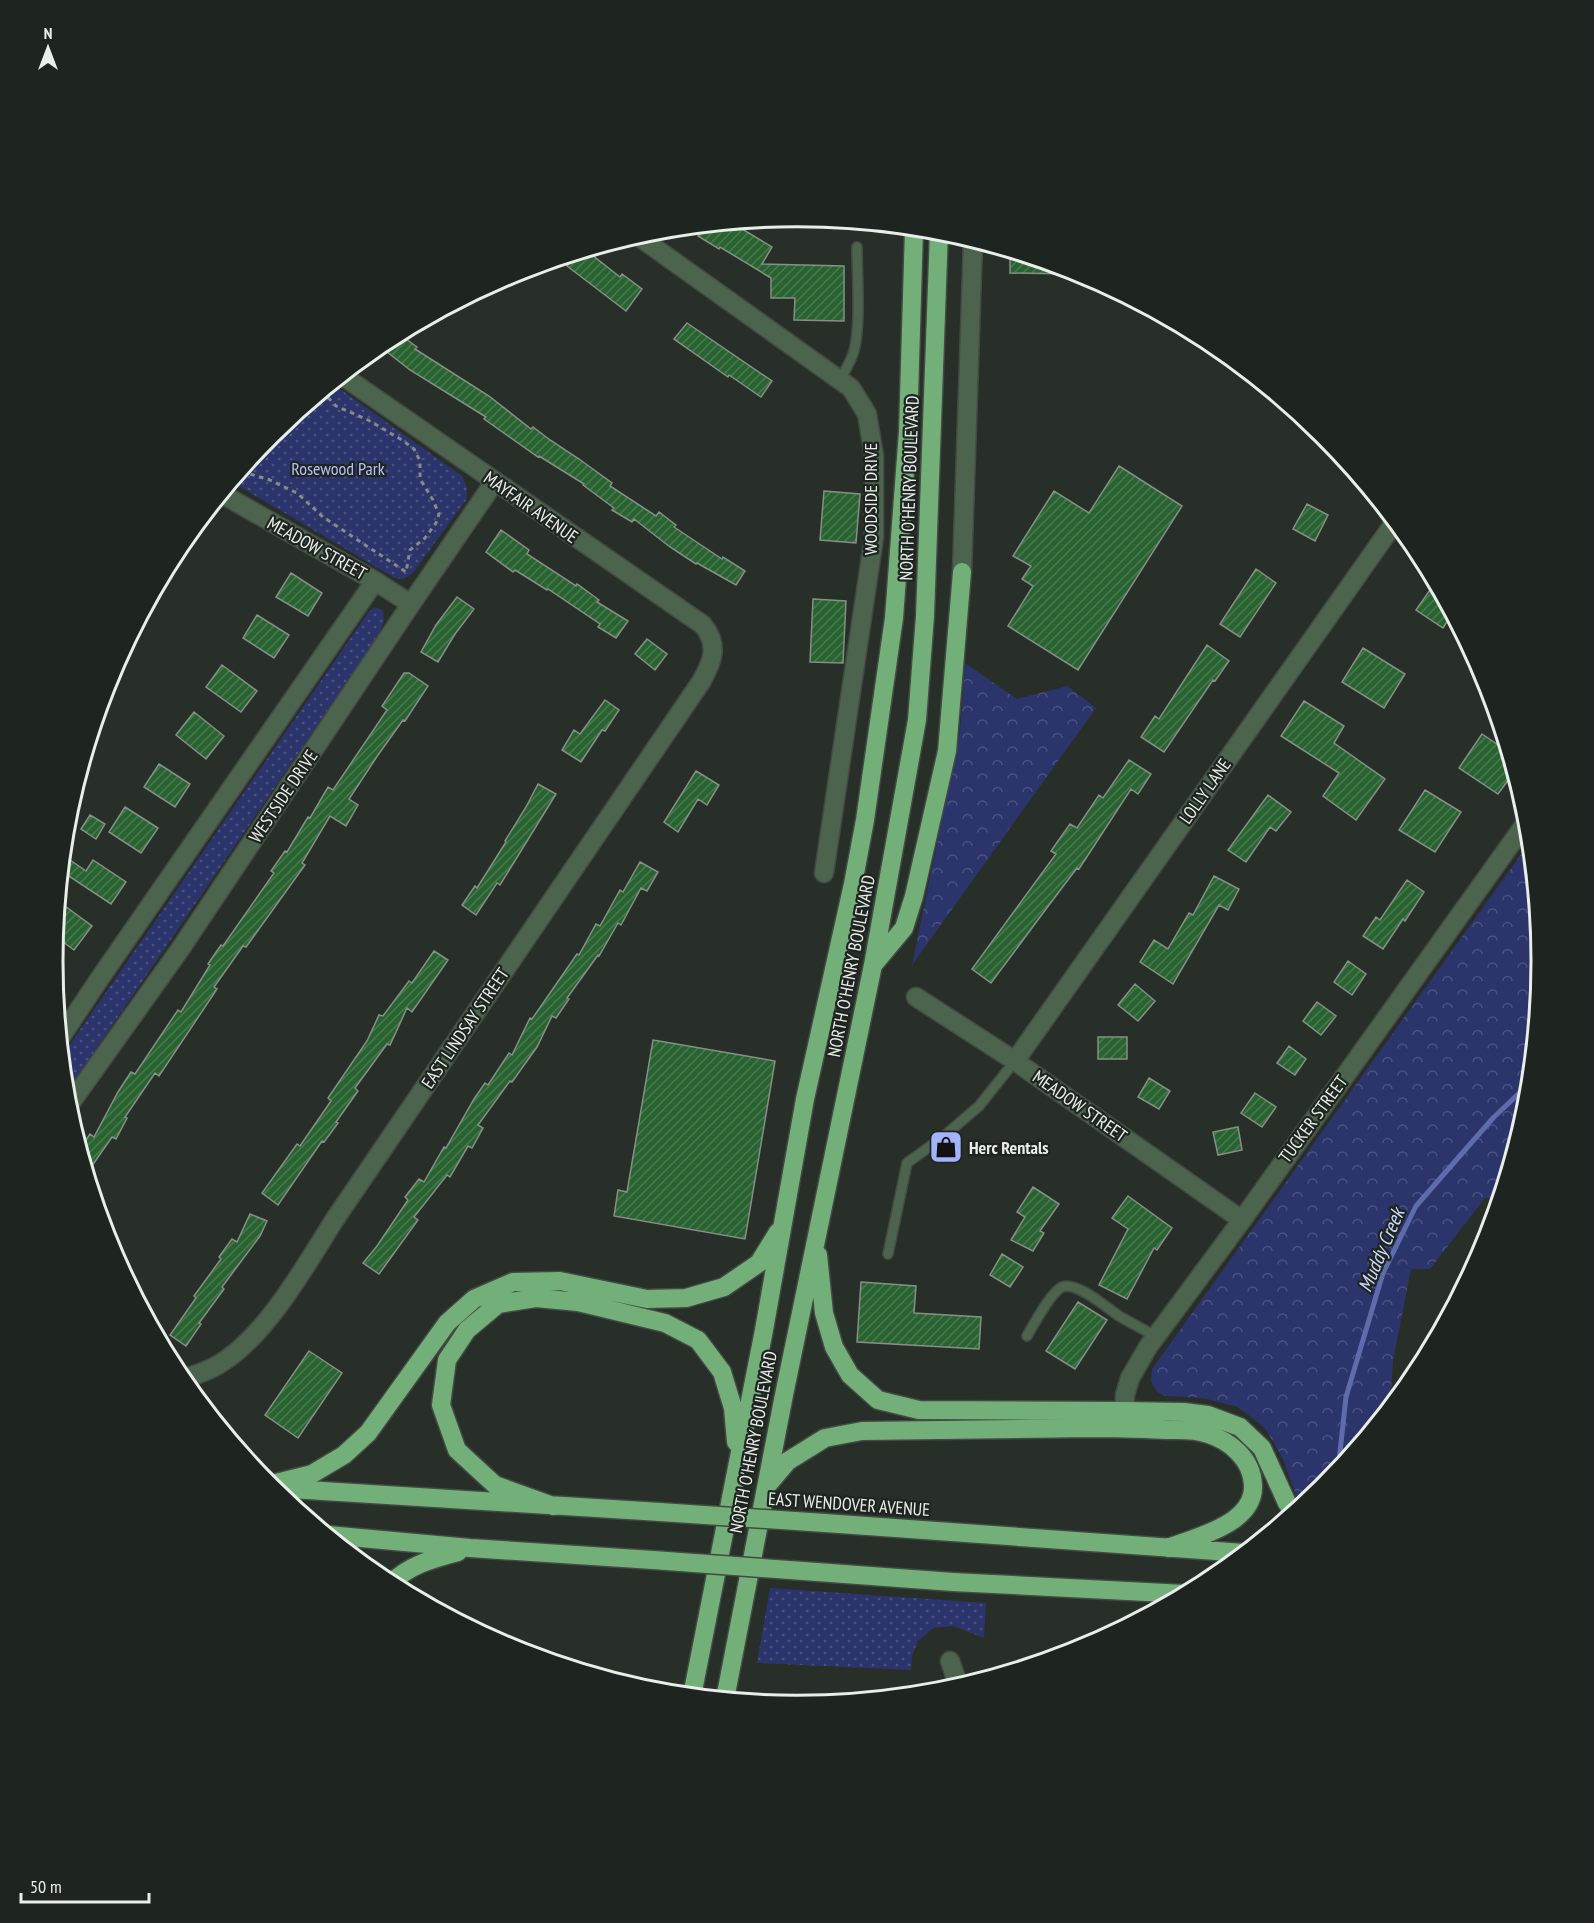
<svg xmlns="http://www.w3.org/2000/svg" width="1594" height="1923" font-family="'PT Sans Narrow',sans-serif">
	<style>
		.grass { fill: url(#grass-dots) }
		.forest { fill: url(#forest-crowns) }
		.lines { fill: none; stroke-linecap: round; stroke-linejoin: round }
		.stream { stroke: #5f6cac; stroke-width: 5 }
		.building { fill: url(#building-hatch); stroke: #878f87; stroke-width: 1.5 }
		.lane-casing { stroke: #434943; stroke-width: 12 }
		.street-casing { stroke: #434943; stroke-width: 21 }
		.highway-casing { stroke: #434943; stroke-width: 21 }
		.path { stroke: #868b86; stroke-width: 3; stroke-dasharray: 4.5 4.5; stroke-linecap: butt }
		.lane { stroke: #4c644d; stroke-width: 9 }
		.street { stroke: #4c644d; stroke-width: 18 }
		.highway { stroke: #73af78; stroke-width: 18 }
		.highway-bridge-casing { stroke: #434943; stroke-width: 21; stroke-linecap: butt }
		.highway-bridge { stroke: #73af78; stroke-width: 18 }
		.labels { text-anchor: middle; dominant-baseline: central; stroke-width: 4.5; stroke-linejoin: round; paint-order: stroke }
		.park-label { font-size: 18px; fill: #b4c1f8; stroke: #1e241f }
		.street-label { font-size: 18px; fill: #eaeeea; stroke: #1e241f }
		.poi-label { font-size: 18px; font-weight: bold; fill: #eaeeea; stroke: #1e241f; text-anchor: start }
		.water-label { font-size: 20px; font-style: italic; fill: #cfd8fe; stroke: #1e241f }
		.rim { fill: none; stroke: #eaeeea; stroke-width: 3 }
	</style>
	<defs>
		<pattern id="grass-dots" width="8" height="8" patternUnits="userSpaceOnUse" patternTransform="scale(1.5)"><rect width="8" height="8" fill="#2c346c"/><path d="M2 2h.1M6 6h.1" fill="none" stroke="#4b5281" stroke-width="1.8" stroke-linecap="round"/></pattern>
		<pattern id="forest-crowns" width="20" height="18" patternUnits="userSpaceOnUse" patternTransform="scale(1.5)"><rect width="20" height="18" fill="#2c346c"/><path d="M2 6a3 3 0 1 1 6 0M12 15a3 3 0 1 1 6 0" fill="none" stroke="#4b5281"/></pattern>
		<pattern id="building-hatch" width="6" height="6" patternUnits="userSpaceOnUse" patternTransform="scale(1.5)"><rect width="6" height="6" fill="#296331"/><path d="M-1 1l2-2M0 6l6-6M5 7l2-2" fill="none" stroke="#487a4f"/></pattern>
	</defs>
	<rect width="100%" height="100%" fill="#282e28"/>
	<path class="grass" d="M333,384l129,92 5,12v11l-55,75 -9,5 -8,-1 -163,-96 39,-47z
		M375,607l8,4 1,10 -5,14 -304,445 -10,8 -3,-32 308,-446z
		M770,1588l216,15 -2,35 -31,-12 -20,2 -15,13 -6,15 -1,14 -154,-7z"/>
	<path class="forest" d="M965,663l52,36 50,-13 29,22 -184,257 48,-233z
		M1530,842l11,120 -14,145 -28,92 -14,-1 -55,71h-19l-18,92 -3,46 -67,81 -20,16 -7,-9 -14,-38 -17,-29 -27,-21 -35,-9 -37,-2 -9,-4 -6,-11 1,-12z"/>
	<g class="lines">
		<path class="stream" d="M1338,1470l8,-73 37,-124 33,-67 77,-88 37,-35"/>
	</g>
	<path class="building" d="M732,223l40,24 -10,17 82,2v55l-50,-1 1,-22h-24v-20l-51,-31 -1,2 -21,-13 7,-10z
		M587,251l33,26 2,-3 20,15 -16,22 -59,-45 10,-12z
		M1010,252l61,18 -1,4 -60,-1z
		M687,323l85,58 -11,16 -32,-22 -1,2 -54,-38z
		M399,334l18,13 -2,2 74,47 42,33 2,-2 17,13 29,19 33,24 -2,3 46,30 3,-4 17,13 -2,2 48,32 1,-2 22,14 -9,14 -39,-22 -1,1 -26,-17 -36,-28 -2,3 -20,-12 2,-2 -31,-23 1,-1 -45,-28 -1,1 -54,-38 2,-2 -76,-47 -24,-19z
		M1119,466l63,40 -104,164 -70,-44 25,-40 -11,-7 9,-13 -18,-10 41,-65 35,22z
		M824,491l36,3 -4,49 -36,-3z
		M1307,504l21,11 -13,26 -22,-12z
		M501,530l28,20 -2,4 49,32 1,-2 22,16 -2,2 31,19 -12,17 -18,-11 2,-3 -52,-35 -1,1 -32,-20 -2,2 -27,-20z
		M1256,569l20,14 -36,54 -20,-13z
		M291,573l31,20 -14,23 -32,-19z
		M1432,587l8,5 12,22 -9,14 -27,-18z
		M457,597l17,12 -19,25 -17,28 -17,-10 15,-27z
		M813,599l33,2 -3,62 -33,-1z
		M257,615l32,20 -15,23 -31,-20z
		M647,639l20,15 -12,16 -20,-16z
		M1207,645l22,16 -14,20 -2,-1 -49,72 -23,-15 14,-21 4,3z
		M1363,648l42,26 -21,34 -42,-26z
		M222,665l35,26 -16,21 -35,-25z
		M404,673h5l19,13 -23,35 -2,-1 -25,35 -29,44 9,6 -12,21 -16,-10 -28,47 3,2 -59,82 -3,-1 -29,41 3,2 -58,87 -4,-3 -30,44 2,1 -11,21 -4,-2 -25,36 -7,-24 10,-15 4,3 24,-45 13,-20 4,2 43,-64 3,2 29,-47 -2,-1 13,-19 2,1 51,-73 -3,-2 14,-20 2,1 21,-35 2,1 18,-31 5,3 54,-80 -5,-4z
		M605,700l14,10 -14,21 -3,-1 -21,32 -19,-12 12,-20 6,4z
		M1304,701l40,25 -10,17 51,36 -29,41 -33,-24 16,-23 -58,-37z
		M194,712l30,24 -18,23 -30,-24z
		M1482,734l25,17 7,21 -16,22 -39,-26z
		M1129,760l22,14 -13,20 -7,-5 -52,80 -2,-1 -28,37 -58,78 -19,-14 84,-115 -5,-3 19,-27 7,4 22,-33 4,3z
		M159,764l31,20 -15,23 -31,-20z
		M696,771l23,14 -12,20 -9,-6 -20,33 -14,-10z
		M538,784l18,10 -56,91 -3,-2 -21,32 -14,-10 13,-19 2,2 29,-46 -1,-1 21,-34z
		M1425,790l36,22 -26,40 -36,-22z
		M1268,795l23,17 -15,19 -6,-4 -24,35 -18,-12z
		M125,807l33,21 -17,25 -32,-21z
		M90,815l15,9 -9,15 -15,-10z
		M63,855l23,16 7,-11 33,22 -15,22 -50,-33z
		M640,862l18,10 -11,19 -6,-3 -20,37 -3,-2 -19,33 -1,-1 -31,43 2,1 -13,19 -4,-2 -15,31 -25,35 -2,-1 -32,44 5,3 -11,20 -4,-2 -18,31 -3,-2 -33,42 4,3 -39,54 -16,-11 14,-17 31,-46 -3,-3 14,-18 5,3 20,-35 2,1 28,-49 11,-16 3,2 21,-32 3,2 18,-37 2,1 45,-65 2,1 17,-31 4,2 20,-36 3,2z
		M1214,876l25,13 -11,21 -9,-5 -46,79 -33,-22 14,-22 14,9 21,-36 4,2z
		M1407,880l17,12 -19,29 -2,-2 -20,30 -20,-13 13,-19 4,3z
		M58,901l34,25 -18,24 -19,-14z
		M434,951l14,9 -36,52 -5,-4 -17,37 -3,-1 -32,44 3,3 -22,31 2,1 -14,19 -2,-1 -44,64 -16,-12 35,-49 3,2 31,-45 -3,-3 39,-57 12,-26 4,1 26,-35 3,2z
		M1348,961l18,13 -14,21 -18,-13z
		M1135,984l20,17 -17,20 -20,-16z
		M1317,1002l19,14 -15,19 -18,-14z
		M1098,1037h29v22h-29z
		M653,1040l122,21 -30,178 -131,-23 4,-26 9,2z
		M1289,1046l17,13 -11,16 -18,-12z
		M1149,1078l21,13 -11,18 -21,-12z
		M1255,1093l21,14 -14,20 -21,-14z
		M1238,1127l4,23 -24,5 -5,-23z
		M1033,1187l26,17 -19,27 4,2 -11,18 -22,-11 14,-23 -8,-5z
		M1128,1196l44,32 -15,22 -3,-2 -27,51 -28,-14 29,-56 -16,-11z
		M250,1214l17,7 -7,15 -38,51 2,2 -25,34 2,1 -15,22 -16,-11 26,-37 -2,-2 27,-37 -2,-2 13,-18 5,3z
		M1002,1254l21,13 -13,20 -20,-12z
		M861,1282l55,4 -2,27 67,4 -2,32 -122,-7z
		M1078,1302l29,18 -32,49 -29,-18z
		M309,1351l33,22 -44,65 -33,-23z"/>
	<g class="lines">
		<g class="lane-casing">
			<path id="lane" d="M840,380c5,-9 11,-19 14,-29 7,-28 3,-74 3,-104
				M888,1254l19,-91 36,-26 36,-31 36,-45
				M1027,1336c7,-12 24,-44 35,-49 15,-6 45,21 57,29 12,7 24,13 36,20"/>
		</g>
		<g class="street-casing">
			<path id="street" d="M638,236l213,152 16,26 7,42v81l-50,336
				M222,494l153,87 36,23
				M962,572l11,-331
				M916,997l99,64 227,159
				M60,1038l40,-60 275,-397
				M1015,1061l380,-539
				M67,1108l114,-160 230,-344 84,-123
				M181,1379c12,-3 24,-7 35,-13 48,-26 90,-101 119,-147l366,-537c12,-21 18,-37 2,-57l-360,-249
				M1124,1426l1,-31 5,-17 18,-31 94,-127 286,-400
				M950,1661l9,26"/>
		</g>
		<g class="highway-casing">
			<path id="highway" d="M874,964l30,-36 10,-32 33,-145 15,-179
				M818,1255l6,58 10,34 16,28 28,25 41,10 205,1 60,1 24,3 32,12 22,21 25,55 7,9
				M268,1485l44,-11 32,-19 24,-22 79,-110 27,-24 39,-17 47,-1 87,18 39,-1 38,-11 35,-24 19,-31
				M766,1487l22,-26 37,-23 37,-7c78,-1 155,-2 232,-3 25,0 49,1 73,2 13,0 28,-1 41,4 22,7 44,25 45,51 2,39 -57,52 -85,63
				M275,1488l385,24
				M553,1506l-58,-21 -38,-35 -16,-45 6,-45 20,-30 31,-26 38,-6 42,4 87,21 33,17 24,32 11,36 3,34
				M825,1523l419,30
				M328,1535l142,13 183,12
				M817,1572l136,10 232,12
				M390,1584c19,-19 42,-25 68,-32
				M692,1696l72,-366 41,-231 48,-215 12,-64 29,-202 14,-187 6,-202
				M725,1699l59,-304 89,-430 44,-245 8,-104 14,-385"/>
		</g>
		<path class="path" d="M243,469l7,5 20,6 27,13 26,24 83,55 4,-22 15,-12 11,-15 3,-9 -6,-14 -13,-21v-18l-6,-12 -12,-9 -34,-20 -32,-14 -13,-14"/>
		<use href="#lane" class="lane"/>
		<use href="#street" class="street"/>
		<use href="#highway" class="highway"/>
		<g class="highway-bridge-casing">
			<path id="highway-bridge" d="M660,1512l165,11
				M653,1560l164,12"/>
		</g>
		<use href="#highway-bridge" class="highway-bridge"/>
	</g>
	<defs>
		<g id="shop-square" transform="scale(1.725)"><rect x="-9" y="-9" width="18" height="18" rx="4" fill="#a2b2fd" stroke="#1e241f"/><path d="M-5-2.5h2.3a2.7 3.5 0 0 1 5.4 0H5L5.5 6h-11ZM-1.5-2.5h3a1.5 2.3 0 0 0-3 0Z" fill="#111"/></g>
	</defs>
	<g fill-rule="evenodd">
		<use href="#shop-square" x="946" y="1147"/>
	</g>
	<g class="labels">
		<g class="park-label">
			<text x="338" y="468">Rosewood Park</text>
		</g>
		<g class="street-label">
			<text transform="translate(909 488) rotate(-88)">NORTH O'HENRY BOULEVARD</text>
			<text transform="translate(870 499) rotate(-90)">WOODSIDE DRIVE</text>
			<text transform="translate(531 507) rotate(35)">MAYFAIR AVENUE</text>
			<text transform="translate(317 548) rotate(29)">MEADOW STREET</text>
			<text transform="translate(1205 791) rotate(-55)">LOLLY LANE</text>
			<text transform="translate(283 796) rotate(-56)">WESTSIDE DRIVE</text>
			<text transform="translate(851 966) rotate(-79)">NORTH O'HENRY BOULEVARD</text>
			<text transform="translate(465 1028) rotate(-56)">EAST LINDSAY STREET</text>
			<text transform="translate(1080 1106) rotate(35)">MEADOW STREET</text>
			<text transform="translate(1313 1119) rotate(-54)">TUCKER STREET</text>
			<text transform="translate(753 1442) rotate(-79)">NORTH O'HENRY BOULEVARD</text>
			<text transform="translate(849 1504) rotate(4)">EAST WENDOVER AVENUE</text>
		</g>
		<g class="poi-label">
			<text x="969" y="1147">Herc Rentals</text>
		</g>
		<g class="water-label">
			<text transform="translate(1381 1250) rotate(-67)">Muddy Creek</text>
		</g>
	</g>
	<path d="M0 0H1594V1923H0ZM63 961a734 734 0 1 1 1468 0a734 734 0 1 1-1468 0Z" fill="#1e241f" fill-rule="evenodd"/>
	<path class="rim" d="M63 961a734 734 0 1 1 1468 0a734 734 0 1 1-1468 0Z"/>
	<g transform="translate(48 48)" stroke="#1e241f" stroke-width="4.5" paint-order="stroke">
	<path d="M0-4.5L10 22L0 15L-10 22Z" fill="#eaeeea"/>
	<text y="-9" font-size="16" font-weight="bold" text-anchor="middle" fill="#eaeeea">N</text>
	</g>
	<path d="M21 1893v9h128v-9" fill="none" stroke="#eaeeea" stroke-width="3"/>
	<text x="30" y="1893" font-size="18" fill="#eaeeea" stroke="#1e241f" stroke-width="4.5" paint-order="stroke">50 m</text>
</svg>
